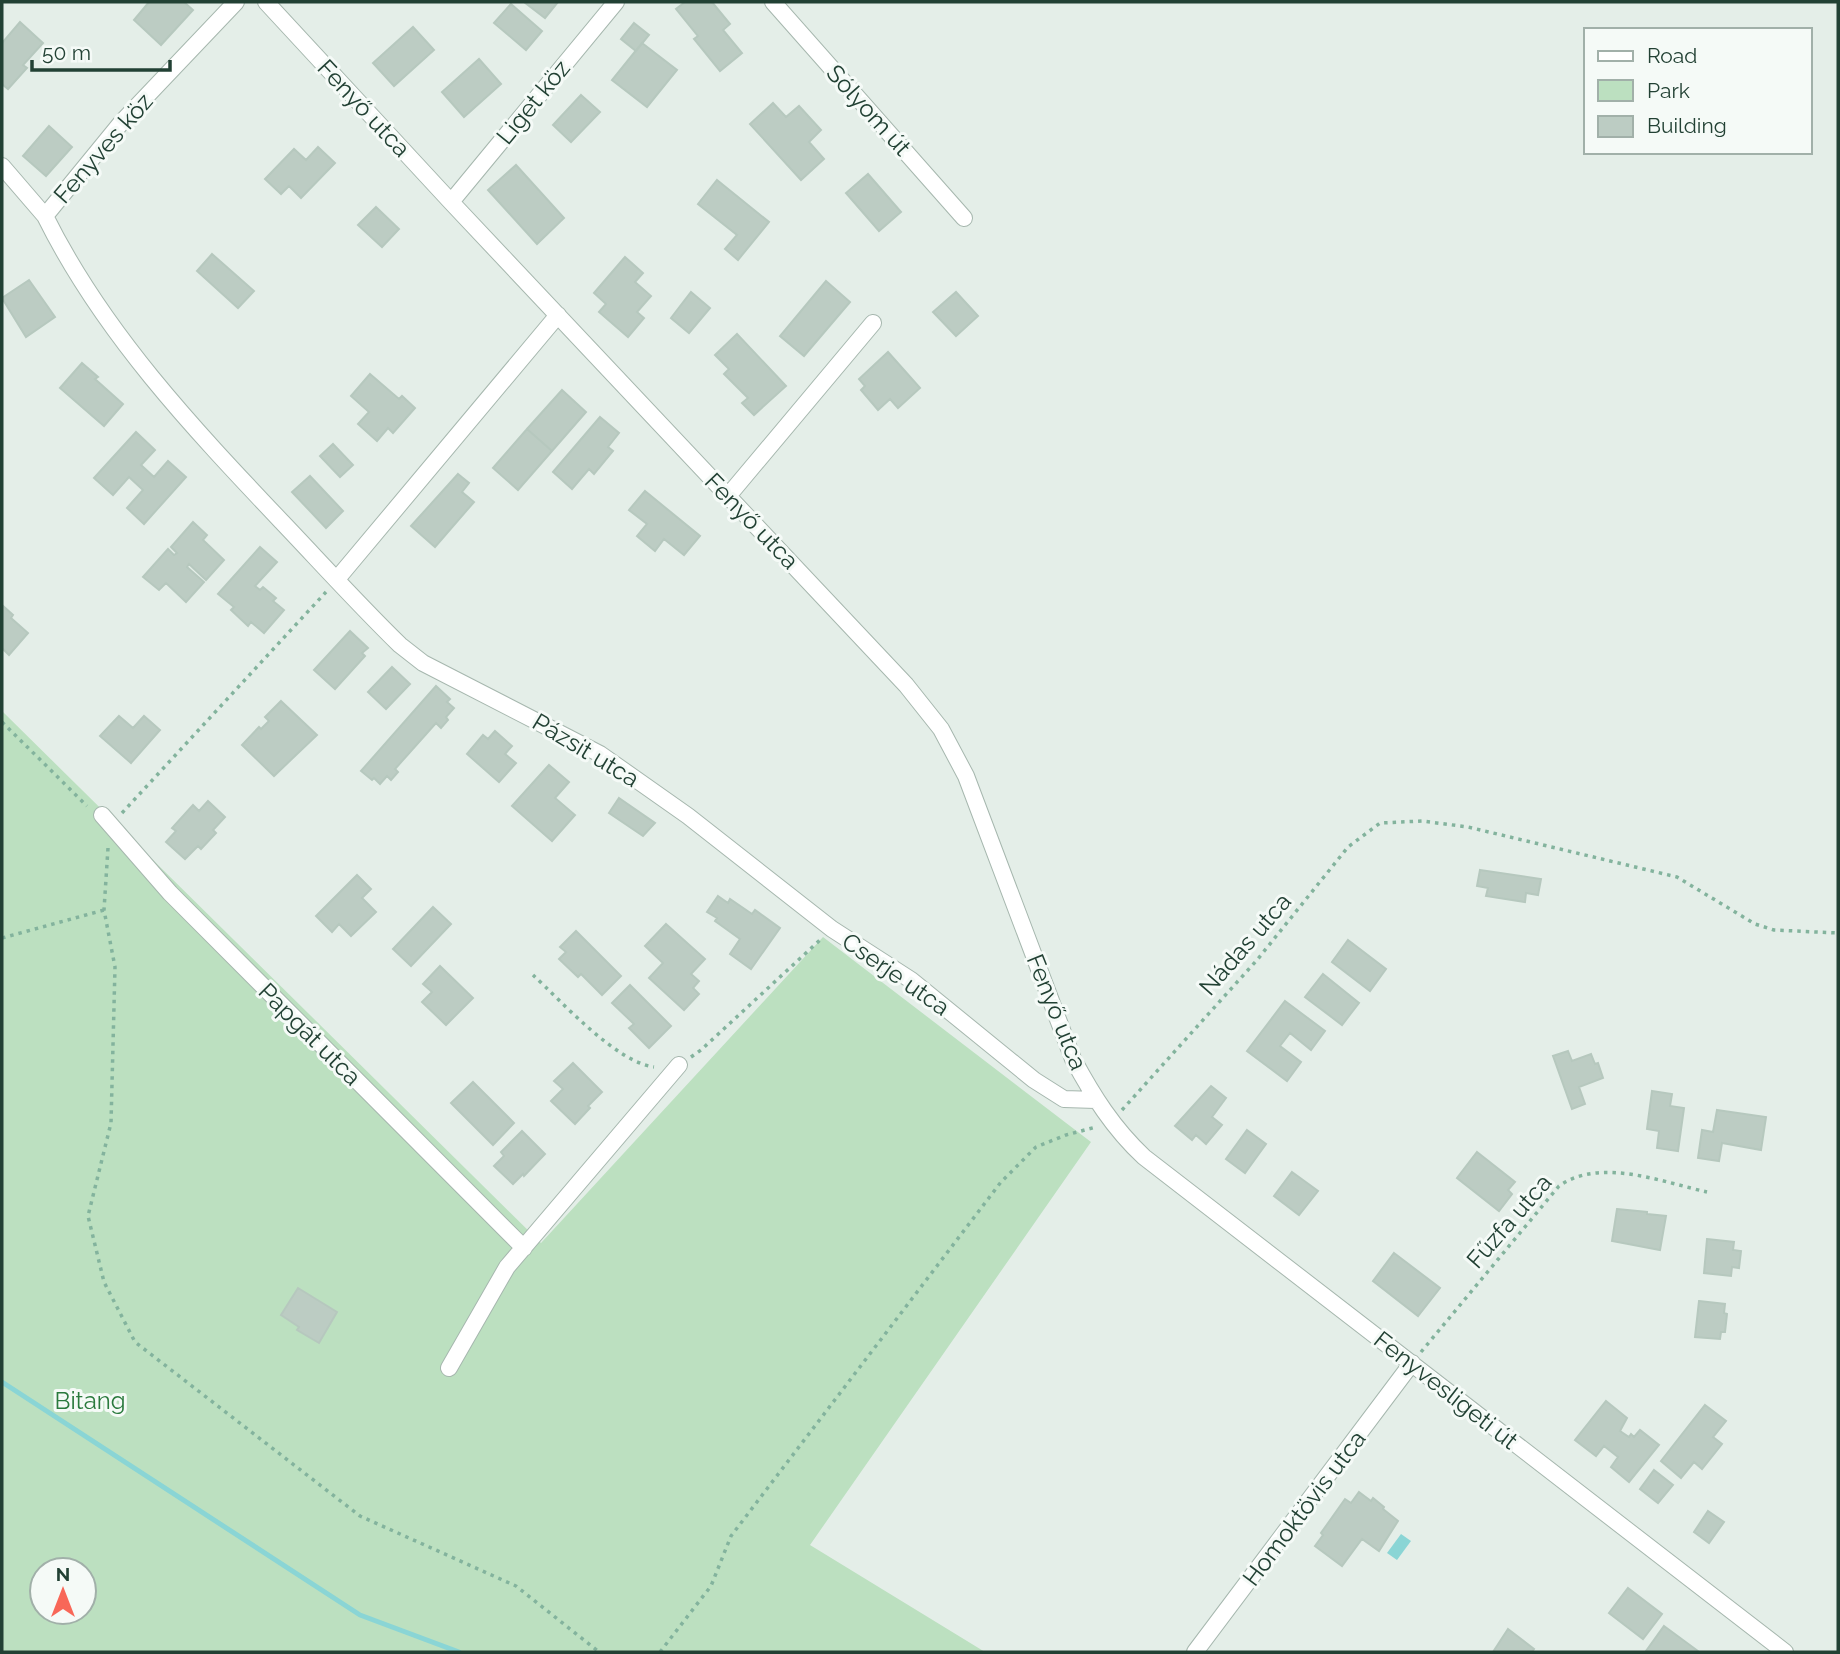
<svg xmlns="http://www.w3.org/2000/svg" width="1840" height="1654" font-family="Raleway,sans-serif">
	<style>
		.green { fill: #bce0c0; fill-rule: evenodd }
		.water { fill: #8ad5d5 }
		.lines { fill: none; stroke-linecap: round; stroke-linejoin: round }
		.stream { stroke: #8ad5d5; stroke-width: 5 }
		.building { fill: #bcccc3; stroke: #b6c8be; stroke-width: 2 }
		.street-casing { stroke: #a6b7ae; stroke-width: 18 }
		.path { stroke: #83b39d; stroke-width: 3.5; stroke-dasharray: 3.5 5; stroke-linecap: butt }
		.street { stroke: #fff; stroke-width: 16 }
		.labels { text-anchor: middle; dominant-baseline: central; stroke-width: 6; stroke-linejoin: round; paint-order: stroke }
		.street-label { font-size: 24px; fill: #224134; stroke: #f5faf7 }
		.park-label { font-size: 24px; fill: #2a7a3d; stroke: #f5faf7 }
	</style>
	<rect width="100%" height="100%" fill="#e4eee8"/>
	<path class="green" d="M2,711l539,532 282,-306 268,205 -281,403 175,107h-983zM42,1570h42v42h-42z"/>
	<path class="water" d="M1401,1534l10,7 -14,19 -10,-7z"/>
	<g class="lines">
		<path class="stream" d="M2,1382l358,233 99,37"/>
	</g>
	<path class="building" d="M149,2h35l9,8 -32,35 -27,-25z
		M524,2h34l-13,16z
		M685,2h27l18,22 -7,6 19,23 -22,18 -26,-32 4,-3 -22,-27z
		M511,4l31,27 -16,19 -32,-27z
		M20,22l23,21 -20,22 4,3 -19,21 -6,-5v-41z
		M634,23l15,12 -13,16 -15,-12z
		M413,27l21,23 -40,36 -21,-23z
		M642,43l35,27 -30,37 -35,-27z
		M479,59l22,25 -37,33 -22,-25z
		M581,95l19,17 -29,30 -18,-17z
		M773,103l13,14 13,-11 22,24 -12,12 15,17 -23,21 -51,-56z
		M49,126l23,21 -26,29 -23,-20z
		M318,147l17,16 -34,35 -12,-12 -8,8 -16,-15 29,-30 12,11z
		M516,165l48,53 -27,26 -49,-54z
		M868,174l33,38 -22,19 -33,-38z
		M717,180l52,42 -31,38 -13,-11 12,-14 -39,-31z
		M376,207l23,22 -17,18 -24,-22z
		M212,254l42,37 -16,17 -41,-37z
		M625,257l18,16 -8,9 16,14 -14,16 7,6 -16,19 -29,-25 7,-8 -12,-11z
		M29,280l26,37 -29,20 -24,-39z
		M826,281l24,21 -46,54 -24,-20z
		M691,292l19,16 -21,25 -18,-15z
		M956,292l22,24 -22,20 -23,-24z
		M737,334l49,52 -32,29 -12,-12 6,-5 -24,-24 5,-5 -14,-14z
		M888,352l32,36 -22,20 -8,-9 -12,11 -17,-20 4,-4 -6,-7z
		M82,363l16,14 -3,2 28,25 -19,22 -44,-38z
		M370,374l29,25 3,-3 13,12 -22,25 -5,-5 -11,13 -19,-17 11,-12 -18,-16z
		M562,390l24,22 -34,39 -25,-22z
		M600,417l19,16 -11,14 5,4 -19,23 -5,-5 -17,20 -19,-17z
		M527,429l25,22 -34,39 -25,-22z
		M136,432l19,18 -14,15 13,12 14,-16 18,16 -42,47 -17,-16 16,-18 -14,-13 -16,18 -19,-17z
		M333,444l20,21 -13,12 -20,-21z
		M458,474l11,9 -7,9 12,10 -39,45 -24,-21z
		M310,476l33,35 -17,17 -34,-36z
		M645,491l55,45 -16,19 -20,-16 -9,12 -18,-15 10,-12 -18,-14z
		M193,522l14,13 -4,5 21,20 -18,20 -17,-16 -2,3 17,15 -18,20 -20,-19 -7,7 -16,-13 25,-28 6,6 3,-2 -6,-6z
		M260,547l17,15 -22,24 5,4 3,-3 13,11 -3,3 11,9 -20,23 -13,-11 -3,4 -17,-16 3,-3 -16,-13z
		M2,605l11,10 -2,3 17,15 -19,22 -7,-7z
		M350,631l18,17 -6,5 3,3 -30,33 -21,-19z
		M392,667l18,17 -24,25 -18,-17z
		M436,686l14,13 -3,3 7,6 -8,9 2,3 -7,8 -5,-5 -41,46 3,3 -7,8 -4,-4 -7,8 -6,-6 -2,2 -11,-9z
		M281,701l36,34 -43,41 -32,-31 17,-18 2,2 8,-8 -4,-4z
		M119,716l14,12 11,-12 16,14 -29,33 -31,-27z
		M495,731l17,15 -7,8 11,9 -17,19 -32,-28 16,-19 5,4z
		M549,765l20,17 -14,16 20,17 -23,26 -40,-35z
		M619,798l36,25 -12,13 -34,-23z
		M208,801l17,16 -12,13 3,3 -15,16 -3,-3 -13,13 -19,-17 10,-11 -4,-3 21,-23 6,6z
		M1480,870l61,9 -3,16 -12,-2 -1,9 -39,-6 2,-8 -11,-2z
		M357,875l14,14 -9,9 14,14 -25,24 -12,-12 -7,8 -16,-16z
		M718,896l10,7 2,-4 22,15 3,-4 25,18 -29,41 -21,-15 10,-15 -25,-18 2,-3 -10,-6z
		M433,907l18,17 -40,42 -18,-17z
		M666,924l39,35 -14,15 8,7 -6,7 6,6 -15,16 -35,-32 14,-15 -18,-17z
		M576,931l45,45 -19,19 -21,-21 -3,3 -19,-18 7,-7 -6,-5z
		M1348,940l38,29 -16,22 -38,-29z
		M440,966l33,32 -27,27 -24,-23 10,-10 -9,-8z
		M1323,974l36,29 -17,22 -37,-28z
		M630,985l41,41 -22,22 -20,-20 5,-4 -22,-21z
		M1285,1001l40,30 -14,19 -21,-17 -10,13 21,16 -14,19 -40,-30z
		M1568,1051l4,10 19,-7 4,10 3,-1 5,15 -24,9 6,17 -13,5 -19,-53z
		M573,1063l29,29 -14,14 2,2 -15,16 -24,-23 12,-12 -9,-8z
		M473,1082l41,41 -21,22 -42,-42z
		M1211,1086l15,12 -14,19 10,8 -16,19 -10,-9 -4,5 -17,-14z
		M1652,1091l20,3 -2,12 14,2 -6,43 -21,-3 2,-17 -12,-2z
		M1717,1110l49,7 -5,33 -39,-7 -3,18 -21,-3 4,-28 11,2z
		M1247,1130l19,14 -21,29 -19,-14z
		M522,1131l23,23 -21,22 -1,-2 -10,10 -19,-18 10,-10 -3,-4z
		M1477,1152l38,30 -7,8 4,4 -13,17 -42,-33z
		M1292,1172l26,19 -19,24 -25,-19z
		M1617,1209l30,3v2l19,2 -6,34 -48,-9z
		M1707,1239l27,3 -1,8 8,1 -2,17 -7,-1 -1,9 -27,-3z
		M1394,1253l46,35 -22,28 -45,-35z
		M298,1288l39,24 -18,31 -22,-13 2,-3 -18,-12z
		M1699,1301l26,3 -1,9 3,1 -2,18h-4l-1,7 -25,-2z
		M1606,1401l21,17 -7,13 9,6 2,-3 3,3 6,-7 19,15 -30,37 -18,-15 7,-10 -14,-11 -8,10 -21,-16z
		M1705,1405l21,16 -13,16 9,7 -20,25 -8,-7 -13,16 -20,-17z
		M1654,1470l19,15 -15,18 -18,-14z
		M1359,1492l12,9 2,-3 11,9 -1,2 15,12 -19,30 -17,-12 -20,27 -27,-20 8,-11 -2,-2 24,-34 6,4z
		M1708,1511l16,11 -15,21 -15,-11z
		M1628,1588l34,26 -19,25 -34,-26z
		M1664,1626l34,25 -1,1 -51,-1z
		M1508,1629l26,20 -2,3h-39z"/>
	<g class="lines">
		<g class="street-casing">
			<path id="street" d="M266,2l185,200 455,483 35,44 25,47 107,283c20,37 40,69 71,98l641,495
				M773,2l191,216
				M2,166l43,50 76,-93 115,-121
				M451,202l165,-200
				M45,216c58,117 148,212 237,306 39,41 77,83 118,123l23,18 177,91 88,62 144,113 79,51 123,100 30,19 32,1
				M728,496l145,-173
				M337,579l221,-264
				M102,815l68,78 354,355
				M449,1368l58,-101 172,-202
				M1195,1652l217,-289"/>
		</g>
		<path class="path" d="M2,722l85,84
			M122,813l204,-221
			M108,848l-4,62 11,57 -4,156 -23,93 16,66 31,60 225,174 156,70 83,66
			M2,938l102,-28
			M533,975c29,27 83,87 121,92
			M691,1057l10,-7 119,-110
			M1122,1110l135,-150 91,-113 32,-24 42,-2 46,6 209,50 78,47 19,6 64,3
			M1421,1352l138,-166c41,-29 103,-4 148,6
			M660,1652l51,-66 20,-50 270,-354 35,-35 30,-12 30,-8"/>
		<use href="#street" class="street"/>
	</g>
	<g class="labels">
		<g class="street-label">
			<text transform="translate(533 102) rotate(-51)">Liget köz</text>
			<text transform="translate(364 108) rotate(47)">Fenyő utca</text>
			<text transform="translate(869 110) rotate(48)">Sólyom út</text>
			<text transform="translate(103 148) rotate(-49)">Fenyves köz</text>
			<text transform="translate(752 521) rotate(46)">Fenyő utca</text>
			<text transform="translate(586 750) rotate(31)">Pázsit utca</text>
			<text transform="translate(1245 944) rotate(-49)">Nádas utca</text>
			<text transform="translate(896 974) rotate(35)">Cserje utca</text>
			<text transform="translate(1057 1012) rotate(68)">Fenyő utca</text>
			<text transform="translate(310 1034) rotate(45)">Papgát utca</text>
			<text transform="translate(1509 1221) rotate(-49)">Fűzfa utca</text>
			<text transform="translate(1446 1390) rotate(38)">Fenyvesligeti út</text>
			<text transform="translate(1304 1508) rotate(-53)">Homoktövis utca</text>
		</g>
		<g class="park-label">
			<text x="90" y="1400">Bitang</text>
		</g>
	</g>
	<rect width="1840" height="1654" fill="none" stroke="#224134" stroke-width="7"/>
	<rect x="1584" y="28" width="228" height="126" fill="#f5faf7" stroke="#a1b0a9" stroke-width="2"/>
	<rect x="1598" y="51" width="35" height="10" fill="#ffffff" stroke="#a1b0a9" stroke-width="2"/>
	<text x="1647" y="63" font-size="21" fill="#224134">Road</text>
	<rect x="1598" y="80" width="35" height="21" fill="#bce0c0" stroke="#a1b0a9" stroke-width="2"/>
	<text x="1647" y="98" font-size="21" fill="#224134">Park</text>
	<rect x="1598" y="116" width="35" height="21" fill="#bcccc3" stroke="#a1b0a9" stroke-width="2"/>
	<text x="1647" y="133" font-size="21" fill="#224134">Building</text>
	<g transform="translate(63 1591)"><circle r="33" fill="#f5faf7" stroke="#a1b0a9" stroke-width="2"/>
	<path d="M0-5L12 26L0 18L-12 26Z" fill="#f86758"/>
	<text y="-10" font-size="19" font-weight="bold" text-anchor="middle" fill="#224134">N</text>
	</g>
	<path d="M32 60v10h138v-10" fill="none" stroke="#224134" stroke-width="3.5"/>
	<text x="42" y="60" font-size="21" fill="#224134" stroke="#f5faf7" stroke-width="5" paint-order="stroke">50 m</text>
</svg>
